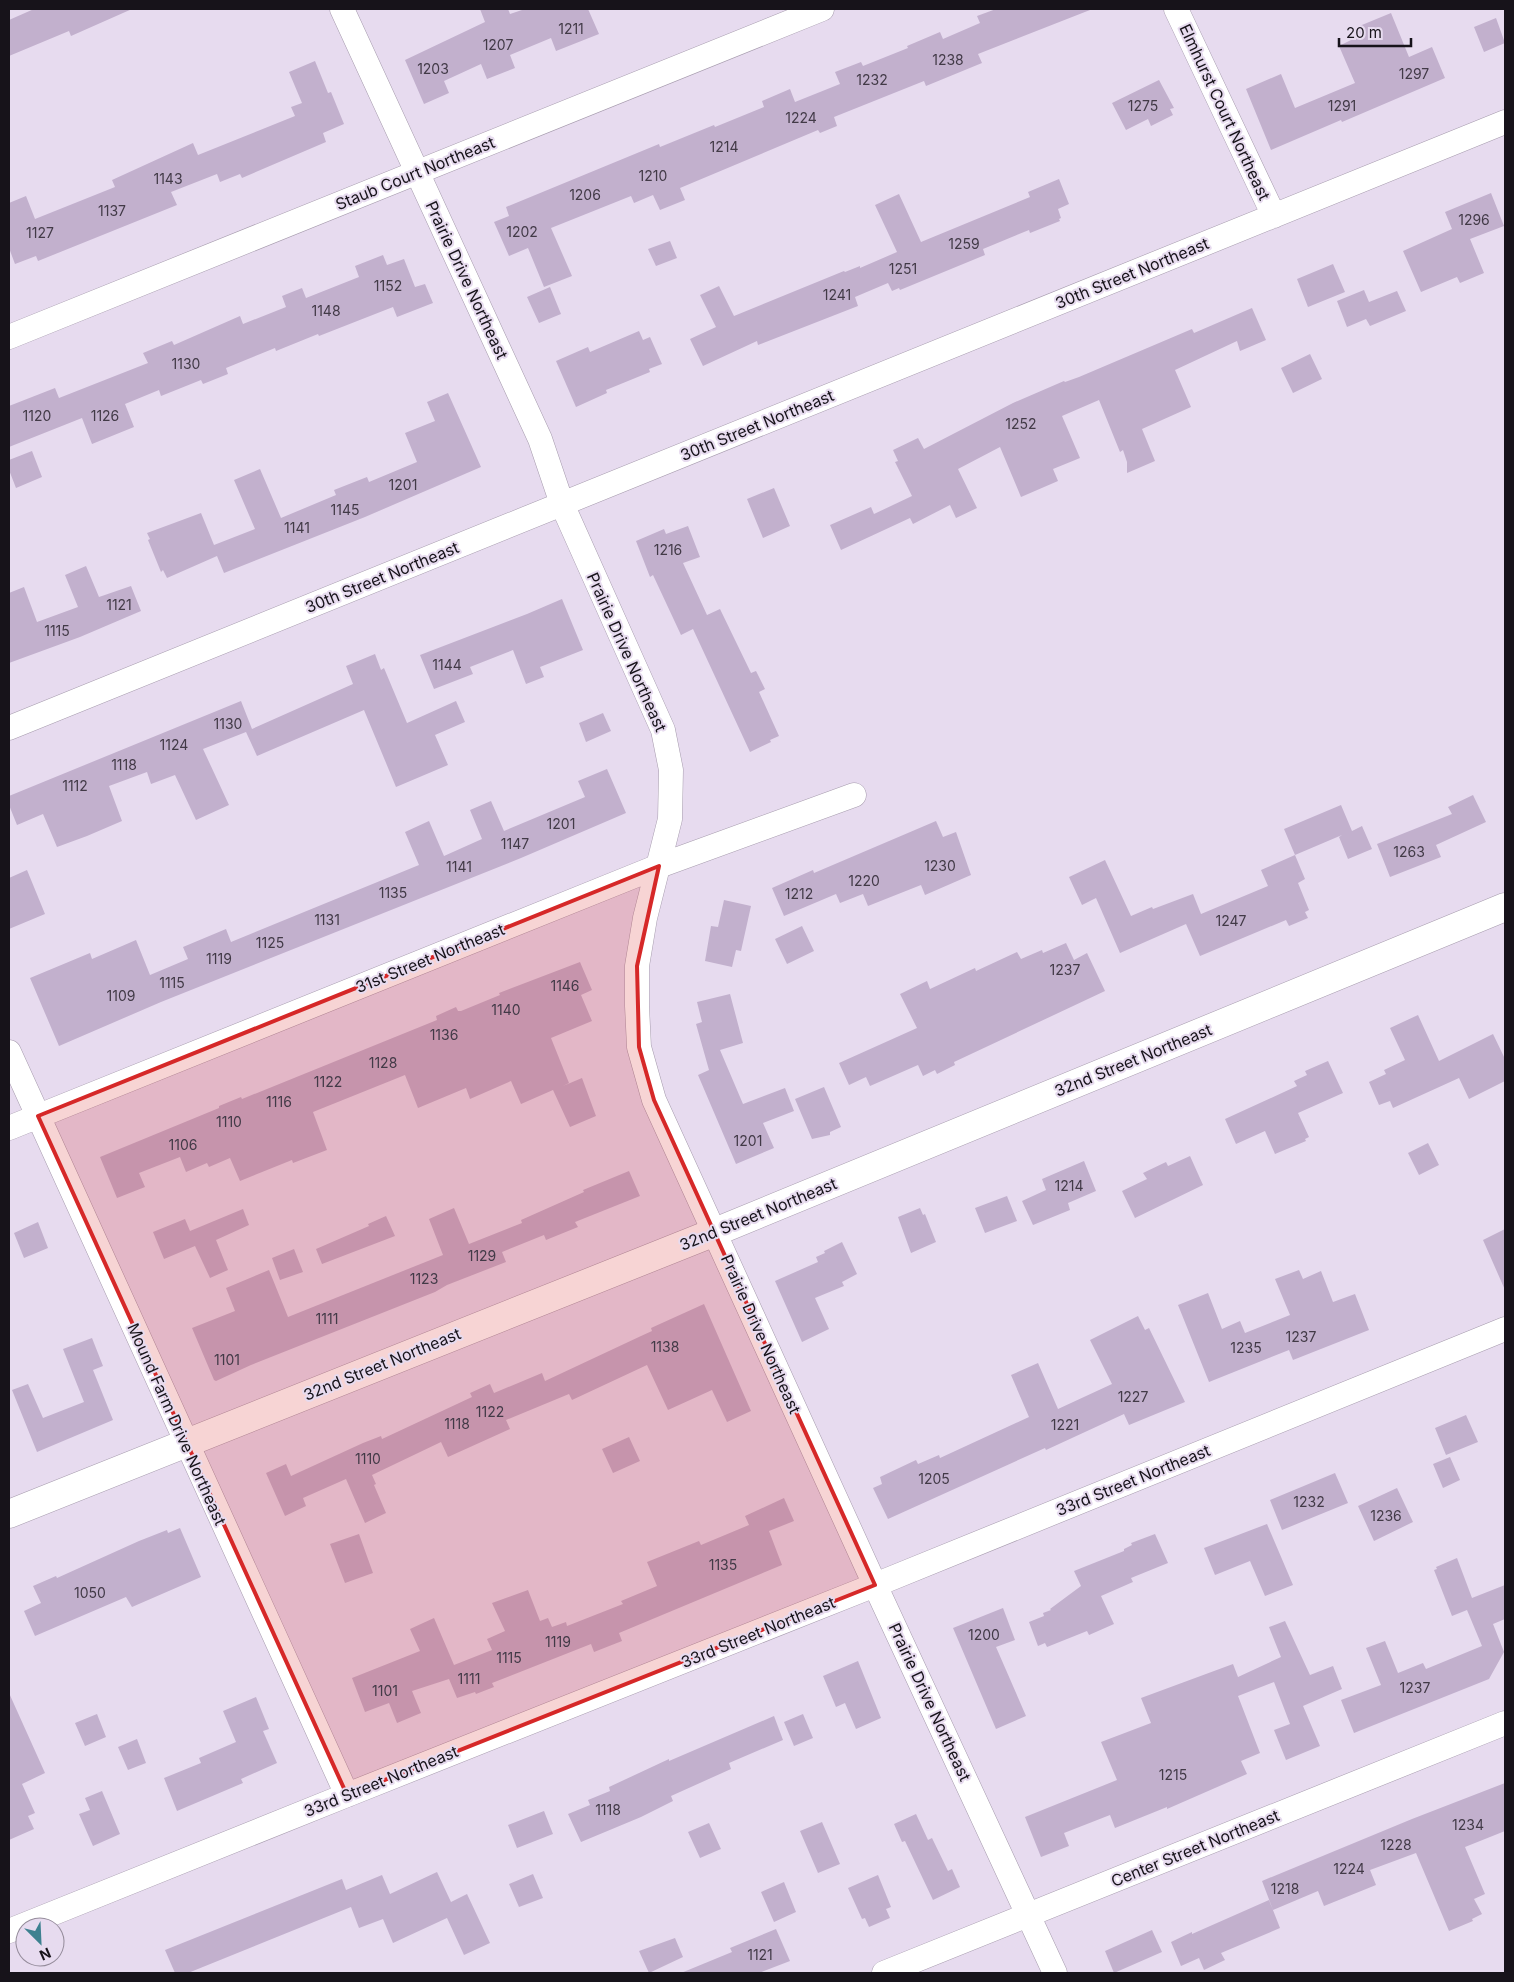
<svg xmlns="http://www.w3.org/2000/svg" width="1514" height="1982" font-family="Inter,sans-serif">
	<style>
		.building { fill: #c2b0cd }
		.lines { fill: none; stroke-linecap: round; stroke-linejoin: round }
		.street-casing { stroke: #a69bad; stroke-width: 25 }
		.secondary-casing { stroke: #a69bad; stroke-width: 29 }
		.street { stroke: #fff; stroke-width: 24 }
		.secondary { stroke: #fff; stroke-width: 28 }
		.marked { fill: #d62828; fill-opacity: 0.2; stroke: #d62828; stroke-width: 4; stroke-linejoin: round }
		.labels { text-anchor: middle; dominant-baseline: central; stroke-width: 4; stroke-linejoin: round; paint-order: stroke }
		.number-label { font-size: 14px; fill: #423a47 }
		.street-label { font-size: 16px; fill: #17131a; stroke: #e7dbef }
	</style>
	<rect width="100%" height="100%" fill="#e7dbef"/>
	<path class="building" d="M34,9h98l-61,27 -2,-5 -60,25v-36z
		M480,9h28l2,5 15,-5h63l11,25 -43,17 -5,-13 -41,17 5,13 -28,11 -6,-15 -37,17 5,12 -25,11 -19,-44 80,-38z
		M996,9l94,1 -112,44 4,9 -56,23 -2,-5 -90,36 3,9 -17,7 -2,-3 -138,58 5,12 -25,10 -7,-15 -19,8 -3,-7 -80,32 21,48 -28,11 -16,-39 -19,8 -15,-34 15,-6 -3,-9 153,-63 1,3 54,-22 1,2 49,-20 -2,-6 28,-12 5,13 45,-18 -5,-12 26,-10 2,4 45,-18 -1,-2 33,-14 3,7 37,-16 -3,-7z
		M1391,13l18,44 23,-10 13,31 -103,44 -1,-2 -70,30 -25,-61 35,-15 14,34 60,-25 -16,-37 22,-11 -4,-8z
		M1496,18l9,25 -21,9 -10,-25z
		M315,61l13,32 3,-1 13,32 -21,9 3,9 -84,36 -2,-4 -20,8 -3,-8 -46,18 6,13 -139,56 -2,-5 -21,8 -6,-16v-45l17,-7 9,23 80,-32 -3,-7 81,-37 5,12 97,-39 -4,-9 11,-4 -13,-31z
		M1159,80l15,28 -4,1 3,6 -22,11 -3,-7 -22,11 -14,-27z
		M1059,179l10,25 -11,5 3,9 -2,1 1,2 -30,12 -1,-3 -46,19 2,6 -85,35 -1,-2 -7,3 -4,-8 -33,14 3,9 -100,39 -1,-4 -54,25 -13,-27 26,-12 -16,-32 19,-9 15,30 110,-45 1,1 15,-6v2l37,-16 -22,-47 24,-11 22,48 109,-45 -2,-5z
		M1491,193l13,33 -34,13 14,34 -24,10 -3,-6 -36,15 -18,-41 49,-22 -7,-17z
		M670,241l7,17 -21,8 -8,-17z
		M383,255l4,10 17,-6 11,28 10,-3 8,19 -36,14 -4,-10 -74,29 -1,-2 -42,17 -1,-3 -49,20 2,6 -25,10 -2,-4 -40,16 -2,-6 -34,14 9,23 -42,17 -10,-26 -73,29v-41l46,-18 4,10 89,-35 -5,-10 29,-12 2,4 66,-29 3,8 43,-17 -4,-11 20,-8 4,10 53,-21 -4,-11z
		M1333,264l12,28 -37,15 -11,-28z
		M550,287l11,27 -22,9 -12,-26z
		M1364,290l5,12 28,-11 9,20 -36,15 -4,-7 -19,8 -10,-26z
		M1252,308l14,32 -26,11 -3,-10 -62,29 16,37 -49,22 13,32 -28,12v-11l-4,-12 -3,2 -21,-52 -37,16 18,42 -27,11 5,12 -37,16 -21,-50 -42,22 19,39 -21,10 -6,-13 -37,19 -3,-6 -69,32 -11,-25 41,-18 3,7 38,-18 -17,-34 3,-1 -5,-11 25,-12 6,11 89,-46 51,-22 1,1 14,-5 113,-48 2,4z
		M639,331l4,9 7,-3 12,27 -13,5 1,3 -44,18 1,3 -31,14 -20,-46 32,-14 2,5z
		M1310,354l12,25 -29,14 -12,-25z
		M448,393l33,74 -116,50 -141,56 -7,-17 -50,22 -4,-8 -2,2 -13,-32 2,-1 -3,-6 54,-20 13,32 41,-16 -21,-49 26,-11 21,49 55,-23 -2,-5 33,-13 2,5 48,-20 -12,-29 30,-12 -8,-19z
		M32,451l10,26 -26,11 -7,-18v-10z
		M774,488l16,38 -27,12 -16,-39z
		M688,526l12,31 -17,6 24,52 13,-6 31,64 5,-2 9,18 -6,3 20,44 -9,4 1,2 -21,10 -57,-123 -12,6 -28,-60 -3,2 -14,-36 28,-12 2,5z
		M86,566l13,31 32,-11 10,25 -61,26 -71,26v-70l15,-6 13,35 41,-15 -13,-32z
		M562,599l21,51 -43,17 4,10 -18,7 -13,-34 -43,17 3,7 -39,15 -14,-34 107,-41z
		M375,654l6,16 3,-2 23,55 49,-22 9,21 -30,13 13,30 -52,22 -32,-77 -107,46 -11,-24 -43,17 26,56 -33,15 -21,-45 -24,9 -4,-12 -38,14 13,35 -35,15 -30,11 -14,-33 -26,11 -8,-20v-9l232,-95 11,28 101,-45 -7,-18z
		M603,713l8,18 -25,11 -7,-19z
		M607,769l19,44 -105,45 -360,144 -102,44 -29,-68 60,-25 2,6 44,-19 14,35 38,-16 -5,-12 43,-18 5,13 188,-77 -14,-33 24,-11 15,35 38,-17 -12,-29 21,-9 13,30 81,-34 -7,-16z
		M1473,795l13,27 -50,23 5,12 -51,20 -13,-33 75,-30 -4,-7z
		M1341,805l11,26 10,-5 10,23 -24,10 -9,-22 3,-2 -47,20 -11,-26z
		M936,821l7,16 13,-5 15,43 -46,20 -4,-10 -53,21 -5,-12 -23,9 -4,-9 -52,22 -12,-28 41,-18 1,3z
		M1295,855l10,24 -7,4 11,27 -4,2 3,6 -19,8 -3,-6 -86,36 -14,-32 -66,29 -24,-55 -14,7 -13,-28 36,-17 26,56 21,-9 1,2 40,-15 8,20 67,-28 -7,-16z
		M27,870l18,44 -36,15v-51z
		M724,900l27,6 -10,45 -5,-1 -4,17 -27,-6 6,-35 7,1z
		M802,926l12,25 -27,13 -12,-25z
		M1066,943l8,17 13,-7 18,38 -151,71 1,3 -18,9 -2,-4 -12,6 -5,-11 -48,21 -4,-9 -17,8 -10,-22 78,-35 -17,-34 27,-13 3,8 45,-21 1,3 41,-19 4,7 21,-9 1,3z
		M580,962l12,28 -11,5 11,26 -41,17 18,45 -6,3 19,-8 14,38 -26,11 -17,-37 -32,14 -10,-23 -41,18 -4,-11 -48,20 -13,-33 -92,37 14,38 -34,13 -1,-3 -52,21 -10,-23 -21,9 -2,-4 -21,9 -6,-15 -41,16 6,14 -28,11 -17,-41 119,-49v-2l22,-9 1,2 195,-79 -1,-4 20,-9 2,4h3l39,-16 -1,-2z
		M730,994l13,49 -23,7 23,54 42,-16 9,23 -31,12 11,25 -38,16 -38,-89 11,-5 -13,-46 6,-2 -5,-20z
		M1418,1015l21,46 54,-27 12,25v22l-36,18 -10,-21 -66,30 -3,-7 -11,4 -10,-23 17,-8 -2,-4 21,-10 -15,-32z
		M1328,1061l15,32 -45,20 11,24 -4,2 1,2 -31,13 -10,-23 -29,13 -11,-25 72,-33 -3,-5 13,-6 -2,-4z
		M824,1087l17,40 -11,5v3l-18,4 -17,-40z
		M1428,1143l11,22 -20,10 -11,-22z
		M1190,1156l13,29 -68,33 -13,-27 25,-12 -4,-6 23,-11 2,4z
		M1084,1161l12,30 -28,12 2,7 -37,15 -11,-24 24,-11 -4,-11z
		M629,1171l11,25 -65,26 3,5 -32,13 -2,-5 -42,17 4,10 -59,23 -12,7 -184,73 -35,16 -2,-1 -22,-52 43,-17 -9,-23 43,-18 19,47 155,-62 -14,-36 25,-11 15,36 53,-21 -1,-3 63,-28 -1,-2z
		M1007,1196l10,25 -32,12 -10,-25z
		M920,1208l3,7 2,-1 11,28 -25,11 -13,-36z
		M243,1209l6,16 -33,15 12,30 -18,8 -15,-32 -31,13 -11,-27 32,-13 5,12z
		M386,1216l9,20 -73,28 -6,-15 53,-23 -1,-2z
		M38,1222l10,26 -24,10 -10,-25z
		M1505,1229v61l-22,-50z
		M842,1242l15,32 -15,8 2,4 -29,12 14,31 -27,13 -27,-61 43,-19 -2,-5 9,-4 -1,-2z
		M294,1249l9,23 -23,8 -8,-22z
		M1299,1270l4,9 18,-8 12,31 22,-8 14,36 -76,30 -4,-10 -80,32 -31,-77 30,-12 14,36 18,-8 5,12 45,-18 -15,-36z
		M704,1304l47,107 -24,11 -15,-32 -44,20 -21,-45 -75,35 -3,-6 -63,26 4,9 -62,28 -7,-15 -69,33 4,9 -2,1 12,28 -21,10 -19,-44 -43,19 3,8 -21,10 -19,-43 20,-9 5,12 72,-33 18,-7 1,3 90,-42 -2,-4 20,-9 4,9 48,-20 3,8 96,-45 11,-5 -1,-3z
		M1138,1316l7,14 4,-2 36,74 -56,23 -5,-11 -78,36 -1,-2 -157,71 -15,-31 9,-4 -2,-7 36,-17 2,4 21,-9 1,3 89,-41 -18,-42 27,-12 20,46 54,-25 -22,-44z
		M92,1338l11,28 -10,4 20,50 -76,32 -25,-62 16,-6 15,34 41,-16 -21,-53z
		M1466,1415l12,27 -32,13 -11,-27z
		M629,1437l11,24 -27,12 -11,-24z
		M1450,1457l10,23 -17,8 -10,-24z
		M1335,1473l13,30 -66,27 -12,-30z
		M1397,1488l16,34 -39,19 -16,-35z
		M784,1498l10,23 -25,10 13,34 -163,68 3,8 -28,11 -3,-8 -99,39 2,4 -18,7 -1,-2 -18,6 -8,-19 -37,12 9,22 -24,10 -8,-20 -24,9 -13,-34 68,-27 -10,-22 24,-11 20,47 38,-15 -5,-11 18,-8 -13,-28 36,-13 12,31 8,-3 4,9 14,-5 1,4 56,-22 -2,-3 36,-15 -10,-24 52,-21 2,4 48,-20 -4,-9z
		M1267,1524l26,61 -28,11 -15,-35 -35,14 -11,-27z
		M180,1528l21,49 -69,30 -6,-10 -91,39 -11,-25 17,-8 -8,-17 23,-10 1,2 82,-37 28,-11 1,3z
		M359,1534l14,39 -28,10 -15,-39z
		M1155,1534l13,29 -37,15 2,4 -32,14 13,28 -25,11 -2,-4 -40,16 -2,-4 -7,3 -9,-24 15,-6 -1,-3 8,-3 -1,-1 31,-23 -7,-15 50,-20v-2l8,-4 -1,-2z
		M1457,1558l15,40 33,-13v34l-12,5 11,28 -15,27 -135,54 -13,-33 40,-15 -15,-37 19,-7 13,32 25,-10 3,6 56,-23 -15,-36 -15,6 -18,-46 3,-1 -1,-2z
		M1003,1608l12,32 -19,7 30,69 -30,13 -43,-101z
		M1285,1621l25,54 23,-9 9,23 -39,17 17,40 -34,14 -12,-30 16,-6 -16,-42 -36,14 22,57 -19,8 6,13 -80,35v-2l-52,21 -5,-13 -46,18 5,13 -28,11 -16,-40 92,-37 -16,-38 50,-19 -10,-25 92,-34 5,13 43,-20 -12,-30z
		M858,1661l23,57 -25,11 -11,-26 -9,4 -13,-31z
		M9,1693l36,80 -23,11 13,29 -7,3 6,13 -25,11z
		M256,1697l13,32 -6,2 14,32 -36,16 2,4 -66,28 -13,-33 37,-15 -2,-5 37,-16 -13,-31z
		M97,1714l9,23 -21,9 -10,-23z
		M803,1714l10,24 -19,8 -10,-24z
		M774,1716l9,24 -54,23 2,6 -60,27 2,5 -32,16 -60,25 -13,-28 22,-9 -2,-5 22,-9 -1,-4 60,-28v2z
		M137,1739l9,24 -18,7 -10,-23z
		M1505,1783v48l-40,16 20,47 -11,5 8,15 -10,5 1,2 -24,10 -33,-78 -46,17 6,15 -52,21 -6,-15 -45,19 -11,-29 150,-62z
		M102,1791l18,43 -27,12 -14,-32 11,-4 -5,-12z
		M544,1811l9,23 -36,14 -9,-23z
		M916,1814l12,26 4,-2 16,33 4,-2 8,18 -27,13 -28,-59 -3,1 -8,-18z
		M822,1822l18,42 -22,9 -18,-42z
		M709,1823l12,26 -21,9 -12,-26z
		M437,1872l14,30 16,-8 23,49 -26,12 -17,-37 -54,25 -10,-24 -24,9 -8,-21 -163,66h-13l-10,-23 177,-71 4,11 36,-15 8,19z
		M533,1874l10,24 -24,9 -10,-23z
		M878,1875l13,32 -5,2 4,9 -21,9 -4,-9 -3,1 -14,-31z
		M784,1882l12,30 -22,10 -13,-30z
		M1269,1900l11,28 -59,25 4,7 -21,10 -5,-12 -18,8 -10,-24 21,-10v2z
		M776,1929l14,32 -31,12h-78l51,-21 -2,-4z
		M1152,1930l10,22 -48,21 -9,-22z
		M675,1938l8,19 -34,16 -10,-22z"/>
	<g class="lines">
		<g class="street-casing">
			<path id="street" d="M342,9l198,430 22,65 101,226 8,40 -1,49 -25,99 -8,48v40l2,41 15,53 221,485 180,388
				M1176,9l98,207
				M9,337l813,-328
				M9,728l1496,-606
				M9,1052l338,743
				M9,1128l650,-262 195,-71
				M9,1931l338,-136 528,-210 630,-256
				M884,1973l621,-250"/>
		</g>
		<g class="secondary-casing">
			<path id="secondary" d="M9,1514l706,-282 790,-325"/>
		</g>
		<use href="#street" class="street"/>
		<use href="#secondary" class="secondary"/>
	</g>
	<path class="marked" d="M659,866l-22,100 2,81 15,53 221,485 -528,210 -309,-679z"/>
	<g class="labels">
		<g class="number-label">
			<text x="571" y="28">1211</text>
			<text x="498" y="44">1207</text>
			<text x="948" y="59">1238</text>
			<text x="433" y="68">1203</text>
			<text x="1414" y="73">1297</text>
			<text x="872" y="79">1232</text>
			<text x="1143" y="105">1275</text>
			<text x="1342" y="105">1291</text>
			<text x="801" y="117">1224</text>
			<text x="724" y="146">1214</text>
			<text x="653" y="175">1210</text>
			<text x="168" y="178">1143</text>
			<text x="585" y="194">1206</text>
			<text x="112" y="210">1137</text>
			<text x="1474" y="219">1296</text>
			<text x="522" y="231">1202</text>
			<text x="40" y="232">1127</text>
			<text x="964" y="243">1259</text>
			<text x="903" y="268">1251</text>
			<text x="388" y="285">1152</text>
			<text x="837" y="294">1241</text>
			<text x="326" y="310">1148</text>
			<text x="186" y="363">1130</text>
			<text x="37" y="415">1120</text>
			<text x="105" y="415">1126</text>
			<text x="1021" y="423">1252</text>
			<text x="403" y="484">1201</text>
			<text x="345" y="509">1145</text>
			<text x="297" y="527">1141</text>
			<text x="668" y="549">1216</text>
			<text x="119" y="604">1121</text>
			<text x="57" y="630">1115</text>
			<text x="447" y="664">1144</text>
			<text x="228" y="723">1130</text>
			<text x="174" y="744">1124</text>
			<text x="124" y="764">1118</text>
			<text x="75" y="785">1112</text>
			<text x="561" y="823">1201</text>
			<text x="515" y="843">1147</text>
			<text x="1409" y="851">1263</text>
			<text x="940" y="865">1230</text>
			<text x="459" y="866">1141</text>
			<text x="864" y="880">1220</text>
			<text x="393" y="892">1135</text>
			<text x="799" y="893">1212</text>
			<text x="327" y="919">1131</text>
			<text x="1231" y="920">1247</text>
			<text x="270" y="942">1125</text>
			<text x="219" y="958">1119</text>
			<text x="1065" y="969">1237</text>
			<text x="172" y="982">1115</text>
			<text x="565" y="985">1146</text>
			<text x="121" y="995">1109</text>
			<text x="506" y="1009">1140</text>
			<text x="444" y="1034">1136</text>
			<text x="383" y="1062">1128</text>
			<text x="328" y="1081">1122</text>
			<text x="279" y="1101">1116</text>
			<text x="229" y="1121">1110</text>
			<text x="748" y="1140">1201</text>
			<text x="183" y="1144">1106</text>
			<text x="1069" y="1185">1214</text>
			<text x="482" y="1255">1129</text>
			<text x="424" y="1278">1123</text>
			<text x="327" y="1318">1111</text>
			<text x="1301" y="1336">1237</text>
			<text x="665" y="1346">1138</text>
			<text x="1246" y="1347">1235</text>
			<text x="227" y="1359">1101</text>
			<text x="1133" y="1396">1227</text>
			<text x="490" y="1411">1122</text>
			<text x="457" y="1423">1118</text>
			<text x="1065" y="1424">1221</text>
			<text x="368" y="1458">1110</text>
			<text x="934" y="1478">1205</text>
			<text x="1309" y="1501">1232</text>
			<text x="1386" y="1515">1236</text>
			<text x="723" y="1564">1135</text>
			<text x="90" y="1592">1050</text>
			<text x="984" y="1634">1200</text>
			<text x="558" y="1641">1119</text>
			<text x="509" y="1657">1115</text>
			<text x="469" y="1678">1111</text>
			<text x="1415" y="1687">1237</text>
			<text x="385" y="1690">1101</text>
			<text x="1173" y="1774">1215</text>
			<text x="608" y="1809">1118</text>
			<text x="1468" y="1824">1234</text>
			<text x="1396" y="1844">1228</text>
			<text x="1349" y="1868">1224</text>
			<text x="1285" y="1888">1218</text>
			<text x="760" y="1954">1121</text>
		</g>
		<g class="street-label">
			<text transform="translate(1225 112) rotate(65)">Elmhurst Court Northeast</text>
			<text transform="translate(415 173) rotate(-22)">Staub Court Northeast</text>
			<text transform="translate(1132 273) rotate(-22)">30th Street Northeast</text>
			<text transform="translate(467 280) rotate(65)">Prairie Drive Northeast</text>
			<text transform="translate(757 425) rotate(-22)">30th Street Northeast</text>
			<text transform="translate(382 577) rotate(-22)">30th Street Northeast</text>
			<text transform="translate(627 652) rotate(66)">Prairie Drive Northeast</text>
			<text transform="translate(430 958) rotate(-22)">31st Street Northeast</text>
			<text transform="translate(1133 1060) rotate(-22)">32nd Street Northeast</text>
			<text transform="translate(758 1214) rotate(-22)">32nd Street Northeast</text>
			<text transform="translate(761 1334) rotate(66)">Prairie Drive Northeast</text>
			<text transform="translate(382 1364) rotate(-22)">32nd Street Northeast</text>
			<text transform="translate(177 1424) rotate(66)">Mound Farm Drive Northeast</text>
			<text transform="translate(1133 1480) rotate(-22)">33rd Street Northeast</text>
			<text transform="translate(758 1632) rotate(-22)">33rd Street Northeast</text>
			<text transform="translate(930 1702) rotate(65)">Prairie Drive Northeast</text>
			<text transform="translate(381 1781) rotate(-22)">33rd Street Northeast</text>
			<text transform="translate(1195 1848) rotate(-22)">Center Street Northeast</text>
		</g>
	</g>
	<rect width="1514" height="1982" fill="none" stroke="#17131a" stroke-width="20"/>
	<g transform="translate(40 1942) rotate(156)"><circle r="24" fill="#e7dbef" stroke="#948b9a"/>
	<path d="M0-4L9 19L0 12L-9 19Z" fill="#3d8190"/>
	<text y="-8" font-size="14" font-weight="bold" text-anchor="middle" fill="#17131a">N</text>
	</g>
	<path d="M1339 38v8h72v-8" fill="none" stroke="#17131a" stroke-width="2.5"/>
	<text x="1346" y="38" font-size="15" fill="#17131a" stroke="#e7dbef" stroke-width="4" paint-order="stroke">20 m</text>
</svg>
